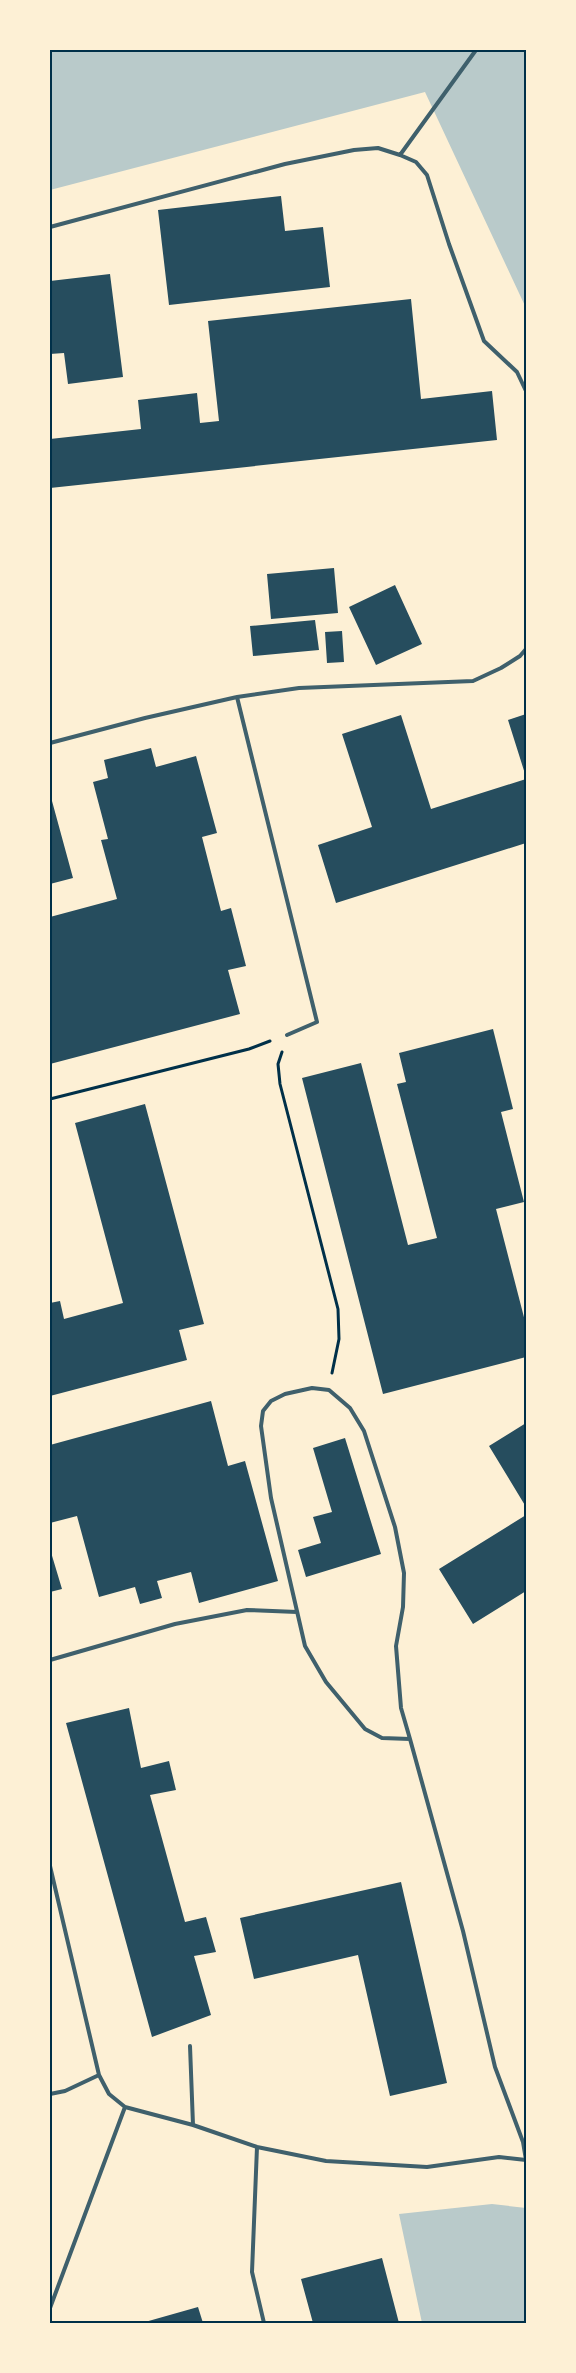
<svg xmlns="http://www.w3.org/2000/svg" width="576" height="2373" font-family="Jost,sans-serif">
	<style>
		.green { fill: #b9caca }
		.building { fill: #264d5e }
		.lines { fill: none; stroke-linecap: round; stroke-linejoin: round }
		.path { stroke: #003049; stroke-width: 3 }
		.service { stroke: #3f606c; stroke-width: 4 }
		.neatline { fill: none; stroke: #003049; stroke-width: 2 }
	</style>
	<rect width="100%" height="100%" fill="#fdf0d5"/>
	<path class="green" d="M50,50h476v258l-101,-216 -375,98z
		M492,2204l34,4v115h-104l-23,-109z"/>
	<path class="building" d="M281,196l4,35 38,-4 7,60 -161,18 -11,-95z
		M110,274l13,103 -55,7 -4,-31 -14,1v-73z
		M411,299l10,100 71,-8 5,49 -447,48v-49l91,-10 -3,-29 59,-7 3,30 19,-2 -11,-100z
		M334,568l4,45 -67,6 -4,-45z
		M395,585l27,59 -46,21 -27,-58z
		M315,620l4,30 -66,6 -3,-30z
		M342,631l2,31 -17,1 -2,-31z
		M526,714v63l-18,-57z
		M401,715l30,94 95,-30v64l-190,60 -18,-58 54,-18 -30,-93z
		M151,748l5,19 40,-11 21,77 -15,4 19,74 10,-3 15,58 -18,4 12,44 -190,50v-147l67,-18 -16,-59 7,-1 -15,-57 15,-4 -4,-18z
		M50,801h2l21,77 -23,6z
		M493,1029l20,80 -12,3 23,90 -28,7 30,116v32l-143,37 -81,-316 59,-15 47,182 29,-7 -40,-154 9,-2 -7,-29z
		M145,1104l59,220 -25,6 8,30 -137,36v-93l10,-2 4,18 59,-16 -48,-180z
		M211,1401l17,65 17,-5 33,120 -79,22 -8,-31 -34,9 5,17 -22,6 -5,-17 -36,10 -22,-81 -27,7v-78z
		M526,1423v84l-37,-61z
		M345,1438l36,116 -75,23 -8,-27 23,-7 -8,-26 19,-5 -19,-64z
		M526,1515v76l-53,33 -34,-55z
		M50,1549l12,40 -12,3z
		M129,1708l12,60 28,-7 7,29 -26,5 35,127 21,-5 10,35 -22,4 17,59 -59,22 -86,-314z
		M401,1882l46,201 -57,13 -32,-141 -104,24 -14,-61z
		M382,2258l17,65h-86l-12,-44z
		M198,2307l5,16h-58v-1z"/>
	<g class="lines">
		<path class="path" d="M282,1052l-4,12 2,20 58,225 1,30 -7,34
			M50,1099l199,-50 21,-8"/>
		<path class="service" d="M400,155l76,-105
			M50,227l235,-63 69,-14 24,-2 22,7 16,7 11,13 22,69 35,97 33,31 9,19
			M237,697l80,325 -30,13
			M50,743l95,-25 92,-21 62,-9 174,-7 28,-13 19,-12 6,-7
			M312,1388l17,2 21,18 14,23 31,96 9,46 -1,34 -7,39 5,62 9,31 -28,-1 -17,-9 -39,-47 -21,-36 -34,-148 -10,-72 2,-15 8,-10 14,-7z
			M50,1660l125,-36 72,-14 50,2
			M410,1739l53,192 32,136 28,75 3,18
			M50,1866l49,209 10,19 16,13 68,18 64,22 69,14 101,6 72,-10 27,3
			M190,2046l3,79
			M50,2094l15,-3 34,-16
			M257,2147l-5,125 12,51
			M50,2308l75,-201"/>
	</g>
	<rect width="576" height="2373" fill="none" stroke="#fdf0d5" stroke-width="102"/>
	<rect x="51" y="51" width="474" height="2271" class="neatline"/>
</svg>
